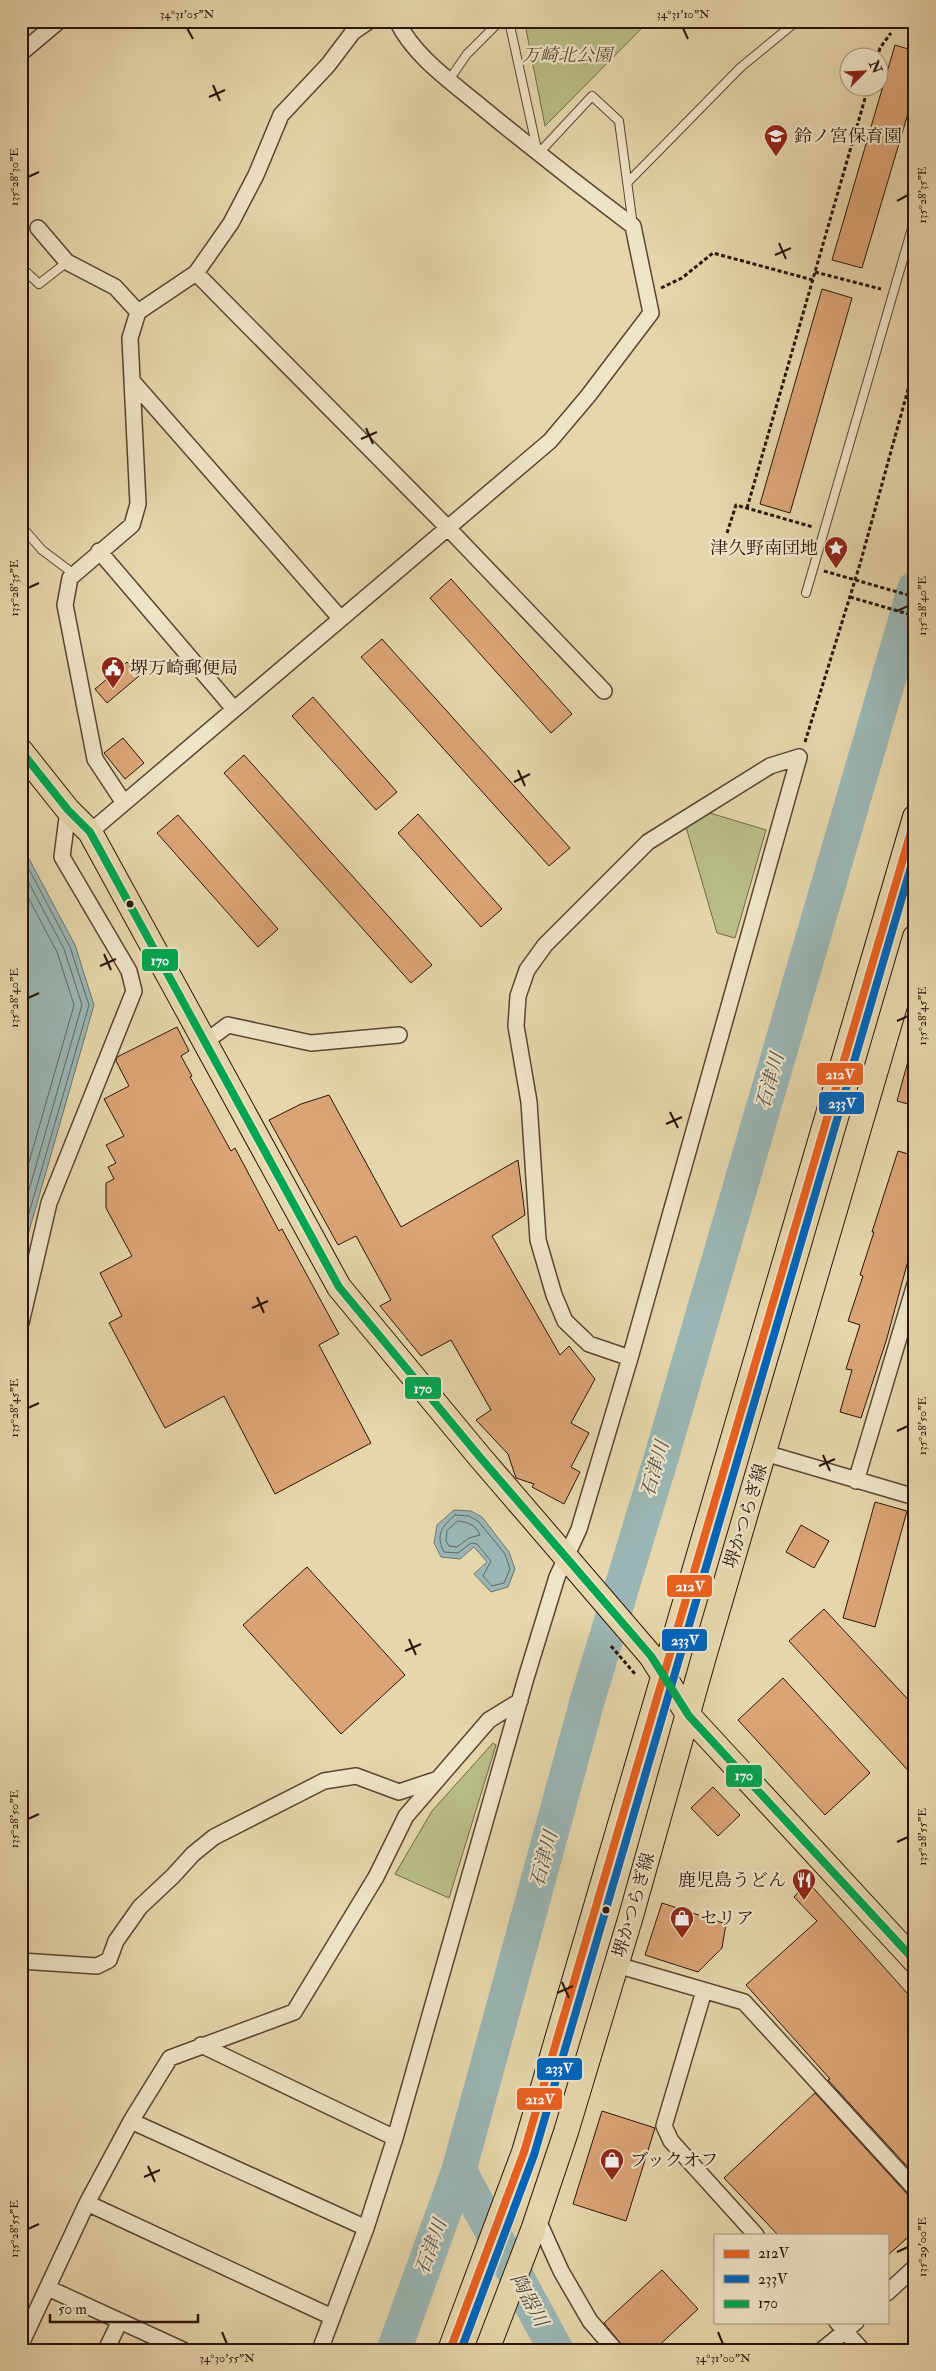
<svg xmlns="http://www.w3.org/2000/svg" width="936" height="2371" font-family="'IM FELL Double Pica','Noto Serif JP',serif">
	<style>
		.green { fill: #b9bd86; stroke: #726848 }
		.water { fill: #9ab6b4; stroke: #6e7570 }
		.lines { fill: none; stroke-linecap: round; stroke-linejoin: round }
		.shore { stroke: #626560; stroke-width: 1 }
		.river { stroke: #9ab6b4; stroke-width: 35 }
		.building { fill: #dba476; stroke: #2b140b }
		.lane-casing { stroke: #5a4433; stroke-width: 10 }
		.street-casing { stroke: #5a4433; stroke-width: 18 }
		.primary-casing { stroke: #2b140b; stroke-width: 26 }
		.path { stroke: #2b140b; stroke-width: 3; stroke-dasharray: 4 2.5; stroke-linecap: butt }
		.lane { stroke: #efe4c8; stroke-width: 8 }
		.street { stroke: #efe4c8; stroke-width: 15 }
		.primary { stroke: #e6d6ab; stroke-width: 24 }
		.bus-1-casing { stroke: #efe4c8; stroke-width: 11 }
		.bus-2-casing { stroke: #efe4c8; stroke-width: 11 }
		.bus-3-casing { stroke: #efe4c8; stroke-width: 11 }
		.bus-1 { stroke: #e86121; stroke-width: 8 }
		.bus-2 { stroke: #0065bd; stroke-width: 8 }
		.bus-3 { stroke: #00a651; stroke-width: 8 }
		.ticks { fill: none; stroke: #2b140b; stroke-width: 2 }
		.bus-dot { fill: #2b140b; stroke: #efe4c8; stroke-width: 2 }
		.labels { text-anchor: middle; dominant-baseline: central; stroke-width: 4.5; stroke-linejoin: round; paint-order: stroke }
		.park-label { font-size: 18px; font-style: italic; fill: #564730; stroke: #efe4c8 }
		.poi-label { font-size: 18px; fill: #2b140b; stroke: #efe4c8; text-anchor: start }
		.street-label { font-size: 18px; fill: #2b140b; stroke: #efe4c8 }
		.water-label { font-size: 19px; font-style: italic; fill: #524d46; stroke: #efe4c8 }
		.line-badge { stroke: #efe4c8; stroke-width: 2 }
		.badge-label { font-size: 14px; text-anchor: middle; font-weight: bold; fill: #fff }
		.neatline { fill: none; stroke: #2b140b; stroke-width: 2 }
		.ticks-label { font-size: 12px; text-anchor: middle; fill: #2b140b }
	</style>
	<rect width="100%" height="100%" fill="#e6d6ab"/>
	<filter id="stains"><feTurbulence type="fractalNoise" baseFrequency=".004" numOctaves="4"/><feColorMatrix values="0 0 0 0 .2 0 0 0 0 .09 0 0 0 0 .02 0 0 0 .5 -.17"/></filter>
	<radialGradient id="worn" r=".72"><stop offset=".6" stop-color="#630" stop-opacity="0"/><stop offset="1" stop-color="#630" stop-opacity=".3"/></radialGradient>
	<path class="green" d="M535,21h114l-104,105 -19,-97z
		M710,813l56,17 -31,108 -18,-5 -31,-106z
		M493,1743l3,2 -47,153 -54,-24 37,-63z"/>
	<path class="water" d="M21,844l54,101 19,60 -73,254z
		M454,1510l17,1 11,6 27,35 6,17 -7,18 -17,5 -17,-18 13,-12 -13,-15 -14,12 -19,-2 -7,-14 3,-18z"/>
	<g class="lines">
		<path class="shore" d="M21,854l49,93 19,58 -68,236
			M21,868l43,81 18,56 -61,213
			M21,884l36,68 17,53 -53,185
			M455,1515l14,1 9,5 27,33 5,15 -6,14 -12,3 -9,-10 8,-15 -14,-17 -6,-1 -13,10 -14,-1c-9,-18 -2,-25 11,-37z
			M458,1521c10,1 18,4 22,14l-11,3 -12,9 -8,-1 -3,-5 1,-10z"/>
		<path class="river" d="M459,2170l97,180
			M394,2350l65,-180 129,-472 74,-243 253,-867"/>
	</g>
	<path class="building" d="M895,45l20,6v39l-53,178 -30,-8z
		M822,289l30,9 -62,215 -30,-9z
		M451,579l121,135 -21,19 -121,-135z
		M382,639l188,209 -21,18 -188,-209z
		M127,662l12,14 -32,27 -12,-14z
		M313,697l84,95 -21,18 -84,-94z
		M123,738l21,25 -19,16 -21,-26z
		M244,755l188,210 -21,18 -187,-210z
		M418,814l84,95 -21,18 -83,-94z
		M178,815l100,114 -20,18 -101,-114z
		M177,1027l12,24 -8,5 11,20 -2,1 41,74 4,-3 44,83 3,-2 57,105 -20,11 52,98 -96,51 -51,-98 -59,32 -56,-105 13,-7 -22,-43 32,-17 -26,-48v-25l8,-4 -6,-12 8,-4 -10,-18 18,-9 -20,-37 25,-13 -13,-25 1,-4z
		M910,1054l5,1v51l-18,-5z
		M329,1095l72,132 117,-67 7,55 -33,21 68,119 9,-9 26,33 -24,44 18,10 -18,34 9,5 -16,32 -32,-17 2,-3 -18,-6 -8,-24 -32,-34 15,-10 -40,-70 -30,16 -41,-50 11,-6 -35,-64 -18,9 -69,-125 32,-16z
		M898,1151l17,5v79l-28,103 -26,80 -21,-6 12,-42 -6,-1 14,-44 -12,-4 15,-45 -3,-1 14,-43h-2z
		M875,1502l32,9 -32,116 -32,-9z
		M801,1525l28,16 -15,27 -28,-16z
		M307,1567l98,108 -64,59 -98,-109z
		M824,1609l91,98v71l-126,-137z
		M783,1678l87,95 -45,42 -87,-95z
		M713,1787l27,28 -22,21 -27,-28z
		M808,1882l107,120v173l-87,-95 2,-1 -84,-94 71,-64 -23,-24z
		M662,1903l64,21 -4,24 -24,24 -53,-17z
		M815,2093l93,102 7,3v33l-28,25v-21h-109l-54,-57z
		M602,2111l53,17 -29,93 -53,-17z
		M662,2270l36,39 -44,41h-28l-22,-27z"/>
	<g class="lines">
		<g class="lane-casing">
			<path id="lane" d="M509,21l29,133 54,-58 27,25 14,105
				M449,80l18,-26 33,-33
				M629,181l112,-114 56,-46
				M21,267l18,17 28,-22
				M21,526l21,24 32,24
				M806,593l109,-375"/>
		</g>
		<g class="street-casing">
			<path id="street" d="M21,53l38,-32
				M38,228l29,34 48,25 23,25
				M196,273l35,-50 25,-48 25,-60 47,-50 25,-33 16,-11
				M133,382l207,236
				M99,551l135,158
				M124,803l-29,-44 -30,-154 5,-27 62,-53 6,-21 -8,-166 8,-26 58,-39 251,254 157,164
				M90,832l460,-391 38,-45 63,-83 -18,-87c-52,-39 -103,-79 -154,-121 -29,-24 -65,-49 -82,-84
				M205,1042l23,-17 83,18 88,-8
				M21,1323l28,-120 85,-212 -5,-20 -67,-114 6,-47
				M630,1358l-41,-14 -24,-23 -11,-26 -16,-55 -9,-138 -13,-76 2,-30 9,-26 18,-25 103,-103 122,-76 29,-9
				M765,1453l150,44
				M856,1481l59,-197
				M21,1961l76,5 12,-6 7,-19 24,-34 33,-31 20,-22 21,-17 110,-56 32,-5 43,16 39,-13
				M617,1965l127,37 171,187
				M704,1991l-40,135 7,15 85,94
				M201,2045l194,93
				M131,2121l235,107
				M87,2203l245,114
				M537,2218l24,53 29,50 25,29
				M48,2288l135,62
				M887,2293l28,-26
				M837,2322l25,28
				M21,2344l66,-141 44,-82 39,-63 124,-46 82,-135 30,-61 83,-96 31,-19
				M106,2350l14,-29
				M320,2350l46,-122 29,-90 131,-460 31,-101 22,-48 51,-171 169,-601
				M822,2350l34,-28"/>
		</g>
		<g class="primary-casing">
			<path id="primary" d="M21,751l47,59 22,22 249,455 140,169 172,200 38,60 226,245
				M450,2350l74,-198 391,-1335
				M487,2350l46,-120 33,-98 65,-216 72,-256 212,-723"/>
		</g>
		<path class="path" d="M877,58l3,-10 11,-15
			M815,272l66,17
			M661,288l21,-10 31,-25 100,27
			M747,508l121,-420
			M727,533l9,-28 77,22
			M824,571l91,26
			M850,597l65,19
			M805,742l55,-178 55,-200
			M611,1646l24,28"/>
		<use href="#lane" class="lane"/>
		<use href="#street" class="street"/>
		<use href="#primary" class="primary"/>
		<g class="bus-1-casing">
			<path id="bus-1" d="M450,2350l74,-198 391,-1334"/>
		</g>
		<g class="bus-2-casing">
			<path id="bus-2" d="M461,2350l73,-195 381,-1302"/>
		</g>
		<g class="bus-3-casing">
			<path id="bus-3" d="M21,751l47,59 22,22 249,455 140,169 172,200 38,60 226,245"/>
		</g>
		<use href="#bus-1" class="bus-1"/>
		<use href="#bus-2" class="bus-2"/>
		<use href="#bus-3" class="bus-3"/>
	</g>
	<path class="ticks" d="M187,28l6,11M683,28l5,11M213,85l7,16M209,97l16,-7M28,177l11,-5M897,201l11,-6M779,243l7,16M775,255l16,-7M366,428l7,16M361,439l16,-7M28,588l11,-5M897,611l11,-5M518,770l7,16M514,782l16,-8M104,954l7,16M100,966l16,-7M28,998l11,-5M897,1021l11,-5M670,1112l8,16M666,1124l16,-7M257,1297l7,16M252,1308l16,-7M28,1408l11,-5M897,1431l11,-5M823,1455l7,16M819,1466l16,-7M409,1639l7,16M405,1651l16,-7M28,1819l11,-5M897,1842l11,-5M562,1982l7,16M557,1993l16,-7M148,2166l7,16M144,2177l16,-7M28,2229l11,-5M897,2252l11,-5M222,2332l5,12M718,2332l5,12"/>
	<defs>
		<g id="school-pin" transform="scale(1.25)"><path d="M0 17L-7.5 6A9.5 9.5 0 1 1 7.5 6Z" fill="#8f2418" stroke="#efe4c8"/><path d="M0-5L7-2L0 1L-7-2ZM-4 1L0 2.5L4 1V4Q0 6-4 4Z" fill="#fff"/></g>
		<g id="sight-pin" transform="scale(1.25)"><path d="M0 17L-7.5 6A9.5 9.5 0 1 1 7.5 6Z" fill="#8f2418" stroke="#efe4c8"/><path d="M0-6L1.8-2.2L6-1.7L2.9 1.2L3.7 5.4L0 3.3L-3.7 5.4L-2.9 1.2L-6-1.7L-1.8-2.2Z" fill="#fff"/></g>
		<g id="civic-pin" transform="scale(1.25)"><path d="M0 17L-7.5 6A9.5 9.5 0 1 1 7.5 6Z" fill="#8f2418" stroke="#efe4c8"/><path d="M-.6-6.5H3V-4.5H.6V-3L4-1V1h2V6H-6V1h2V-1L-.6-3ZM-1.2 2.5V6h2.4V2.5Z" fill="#fff"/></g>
		<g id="restaurant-pin" transform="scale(1.25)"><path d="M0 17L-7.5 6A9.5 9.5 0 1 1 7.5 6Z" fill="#8f2418" stroke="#efe4c8"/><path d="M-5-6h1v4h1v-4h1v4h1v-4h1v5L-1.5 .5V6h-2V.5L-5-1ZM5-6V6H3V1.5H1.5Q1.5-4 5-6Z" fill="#fff"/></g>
		<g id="shop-pin" transform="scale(1.25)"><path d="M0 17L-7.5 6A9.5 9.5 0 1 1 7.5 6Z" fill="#8f2418" stroke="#efe4c8"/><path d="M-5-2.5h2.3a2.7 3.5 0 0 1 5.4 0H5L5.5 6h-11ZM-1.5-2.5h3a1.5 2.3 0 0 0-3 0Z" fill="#fff"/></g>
	</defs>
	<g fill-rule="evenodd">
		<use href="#school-pin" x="776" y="136"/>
		<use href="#sight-pin" x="836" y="548"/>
		<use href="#civic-pin" x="113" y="668"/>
		<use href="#restaurant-pin" x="804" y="1880"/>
		<use href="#shop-pin" x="682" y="1918"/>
		<use href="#shop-pin" x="612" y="2160"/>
	</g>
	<g class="bus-dot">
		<circle cx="130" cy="904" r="4.5"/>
		<circle cx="606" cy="1910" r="4.5"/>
	</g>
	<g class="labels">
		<g class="park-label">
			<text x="567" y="55">万崎北公園</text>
		</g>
		<g class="poi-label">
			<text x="794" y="136">鈴ノ宮保育園</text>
			<text x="818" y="548" text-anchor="end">津久野南団地</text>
			<text x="130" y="668">堺万崎郵便局</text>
			<text x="786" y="1880" text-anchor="end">鹿児島うどん</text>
			<text x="700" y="1918">セリア</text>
			<text x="630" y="2160">ブックオフ</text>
		</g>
		<g class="street-label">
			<text transform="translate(746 1516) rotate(-73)">堺かつらぎ線</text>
			<text transform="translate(634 1905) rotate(-74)">堺かつらぎ線</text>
		</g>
		<g class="water-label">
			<text transform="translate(770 1081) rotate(-74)">石津川</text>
			<text transform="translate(655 1469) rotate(-74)">石津川</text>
			<text transform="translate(544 1859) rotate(-75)">石津川</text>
			<text transform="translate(431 2247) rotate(-70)">石津川</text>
			<text transform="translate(529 2300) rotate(62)">陶器川</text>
		</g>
	</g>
	<g class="line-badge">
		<rect x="141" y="948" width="38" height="24" rx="5" fill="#00a651"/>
		<rect x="816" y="1062" width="48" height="24" rx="5" fill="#e86121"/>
		<rect x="818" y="1091" width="47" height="24" rx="5" fill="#0065bd"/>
		<rect x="404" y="1376" width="38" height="24" rx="5" fill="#00a651"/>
		<rect x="666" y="1574" width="47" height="24" rx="5" fill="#e86121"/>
		<rect x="661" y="1628" width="47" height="24" rx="5" fill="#0065bd"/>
		<rect x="725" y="1764" width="38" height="24" rx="5" fill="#00a651"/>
		<rect x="536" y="2057" width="47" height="24" rx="5" fill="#0065bd"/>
		<rect x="516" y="2087" width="47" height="24" rx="5" fill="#e86121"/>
	</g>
	<g class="badge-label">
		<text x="160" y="965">170</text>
		<text x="840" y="1079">212V</text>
		<text x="842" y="1108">233V</text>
		<text x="423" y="1393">170</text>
		<text x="690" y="1591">212V</text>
		<text x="685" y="1645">233V</text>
		<text x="744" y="1780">170</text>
		<text x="559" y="2073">233V</text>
		<text x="540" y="2104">212V</text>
	</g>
	<rect width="936" height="2371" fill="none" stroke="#e6d6ab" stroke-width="55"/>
	<rect x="714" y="2234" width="175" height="90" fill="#efe4c8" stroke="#a1917c"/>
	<rect x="724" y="2250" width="25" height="8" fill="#e86121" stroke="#a1917c"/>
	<text x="758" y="2258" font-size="15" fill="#2b140b">212V</text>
	<rect x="724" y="2275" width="25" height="8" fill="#0065bd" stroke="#a1917c"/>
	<text x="758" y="2284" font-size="15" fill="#2b140b">233V</text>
	<rect x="724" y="2300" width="25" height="8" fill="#00a651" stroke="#a1917c"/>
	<text x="758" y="2308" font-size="15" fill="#2b140b">170</text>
	<g transform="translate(864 72) rotate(66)"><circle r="24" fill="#efe4c8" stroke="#a1917c"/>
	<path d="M0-4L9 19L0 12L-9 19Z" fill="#8f2418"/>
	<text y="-8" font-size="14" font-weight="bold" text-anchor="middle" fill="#2b140b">N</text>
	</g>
	<path d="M50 2314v8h148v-8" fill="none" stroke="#2b140b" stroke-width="2.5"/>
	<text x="58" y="2314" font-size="15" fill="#2b140b" stroke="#efe4c8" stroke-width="4" paint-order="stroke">50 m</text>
	<rect x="28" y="28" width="880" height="2316" class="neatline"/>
	<g class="ticks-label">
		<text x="187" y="18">34°31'05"N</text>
		<text x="683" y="18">34°31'10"N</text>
		<text transform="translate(14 177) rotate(-90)" y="4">135°28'30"E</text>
		<text transform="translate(922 195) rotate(-90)" y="4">135°28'35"E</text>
		<text transform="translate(14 588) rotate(-90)" y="4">135°28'35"E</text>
		<text transform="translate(922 606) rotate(-90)" y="4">135°28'40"E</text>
		<text transform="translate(14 998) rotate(-90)" y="4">135°28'40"E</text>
		<text transform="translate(922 1016) rotate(-90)" y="4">135°28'45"E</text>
		<text transform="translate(14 1408) rotate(-90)" y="4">135°28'45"E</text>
		<text transform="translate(922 1426) rotate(-90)" y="4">135°28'50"E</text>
		<text transform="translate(14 1819) rotate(-90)" y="4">135°28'50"E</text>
		<text transform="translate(922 1837) rotate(-90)" y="4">135°28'55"E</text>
		<text transform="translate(14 2229) rotate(-90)" y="4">135°28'55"E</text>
		<text transform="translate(922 2247) rotate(-90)" y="4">135°29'00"E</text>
		<text x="227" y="2362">34°30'55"N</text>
		<text x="723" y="2362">34°31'00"N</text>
	</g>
	<rect width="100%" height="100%" filter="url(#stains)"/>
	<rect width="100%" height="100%" fill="url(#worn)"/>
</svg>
